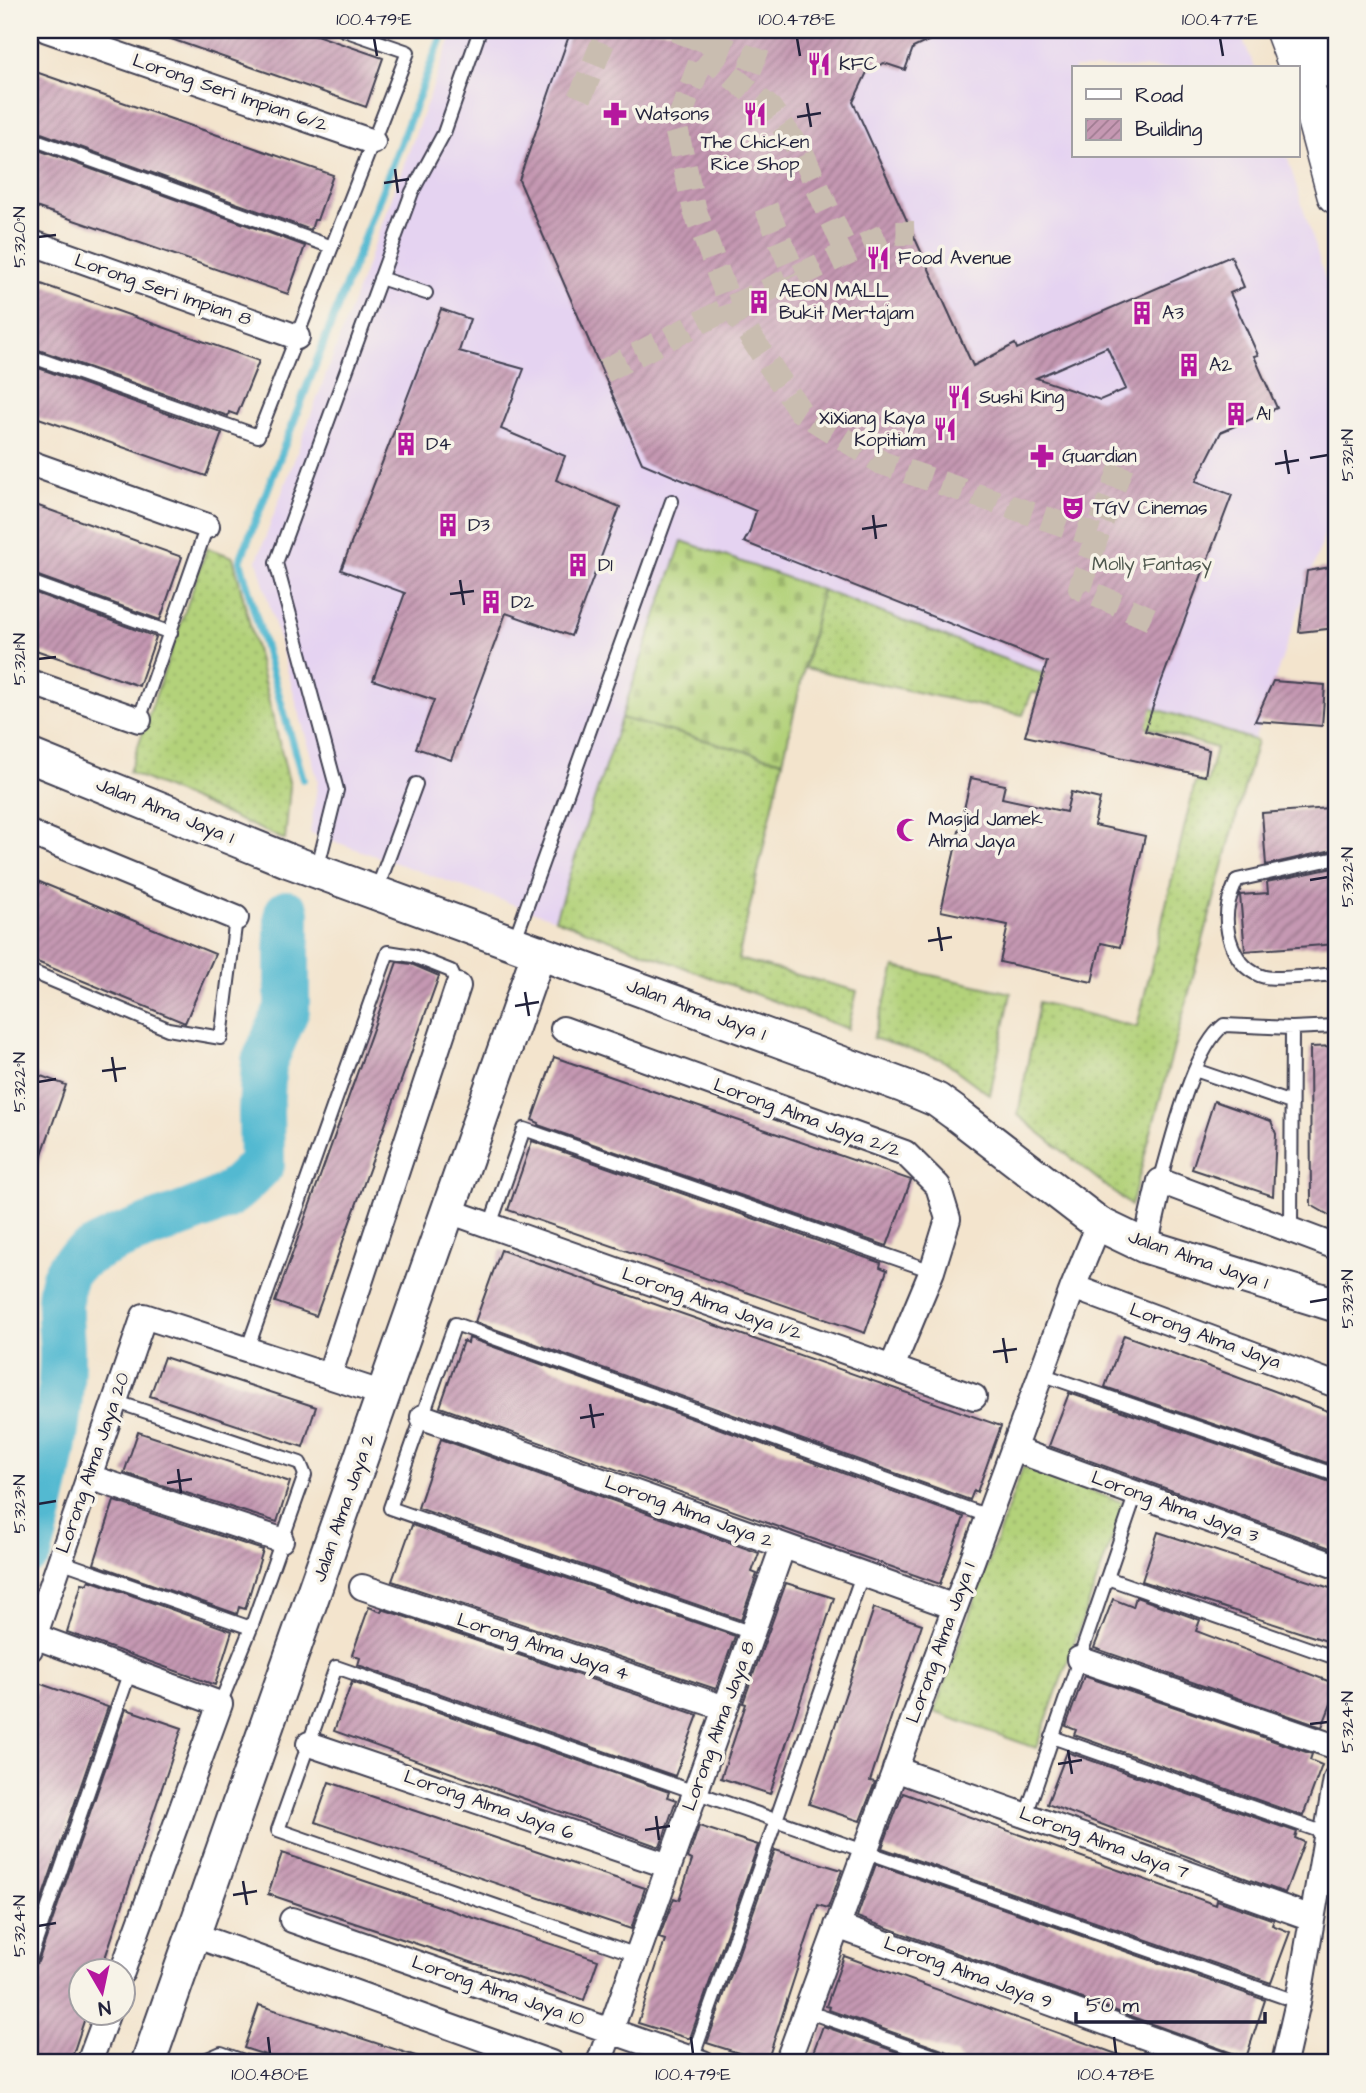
<svg xmlns="http://www.w3.org/2000/svg" width="1366" height="2093" font-family="'Architects Daughter',sans-serif">
	<style>
		.built { fill: #e5d3f1 }
		.grass { fill: url(#grass-dots); stroke: #6a7a5a; stroke-width: 2 }
		.cemetery { fill: url(#cemetery-stones); stroke: #6a7a5a; stroke-width: 2 }
		.lines { fill: none; stroke-linecap: round; stroke-linejoin: round }
		.stream { stroke: #53b9d1; stroke-width: 8 }
		.river { stroke: #53b9d1; stroke-width: 46 }
		.building { fill: url(#building-hatch); fill-rule: evenodd }
		.street-tunnel { stroke: #c9bdb0; stroke-width: 24; stroke-dasharray: 24 12; stroke-linecap: butt }
		.lane-casing { stroke: #413f51; stroke-width: 16 }
		.street-casing { stroke: #413f51; stroke-width: 28 }
		.secondary-casing { stroke: #413f51; stroke-width: 37 }
		.primary-casing { stroke: #413f51; stroke-width: 40 }
		.lane { stroke: #fff; stroke-width: 12 }
		.street { stroke: #fff; stroke-width: 24 }
		.secondary { stroke: #fff; stroke-width: 33 }
		.primary { stroke: #fff; stroke-width: 37 }
		.ticks { fill: none; stroke: #22223b; stroke-width: 2.5 }
		.labels { text-anchor: middle; dominant-baseline: central; stroke-width: 7; stroke-linejoin: round; paint-order: stroke }
		.poi-label { font-size: 19px; fill: #22223b; stroke: #f7f3e8; text-anchor: start }
		.street-label { font-size: 19px; fill: #22223b; stroke: #f7f3e8 }
		.park-label { font-size: 19px; fill: #4e574e; stroke: #f7f3e8 }
		.neatline { fill: none; stroke: #22223b; stroke-width: 2.5 }
		.ticks-label { font-size: 18px; text-anchor: middle; fill: #22223b }
	</style>
	<defs>
		<pattern id="grass-dots" width="8" height="8" patternUnits="userSpaceOnUse" patternTransform="scale(1.75)"><rect width="8" height="8" fill="#b3d27a"/><path d="M2 2h.1M6 6h.1" fill="none" stroke="#9ab46a" stroke-width="1.8" stroke-linecap="round"/></pattern>
		<pattern id="cemetery-stones" width="16" height="16" patternUnits="userSpaceOnUse" patternTransform="scale(1.75)"><rect width="16" height="16" fill="#b3d27a"/><path d="M2 7V4a2 2 0 0 1 4 0v3zM10 15v-3a2 2 0 0 1 4 0v3z" fill="#9ab46a"/></pattern>
		<pattern id="building-hatch" width="6" height="6" patternUnits="userSpaceOnUse" patternTransform="scale(1.75)"><rect width="6" height="6" fill="#c598b2"/><path d="M-1 1l2-2M0 6l6-6M5 7l2-2" fill="none" stroke="#a07c92"/></pattern>
	</defs>
	<rect width="100%" height="100%" fill="#f7f3e8"/>
	<filter id="ink" filterUnits="userSpaceOnUse"><feTurbulence type="fractalNoise" baseFrequency=".0143" numOctaves="2"/><feDisplacementMap in="SourceGraphic" scale="14" xChannelSelector="R" yChannelSelector="G"/><feConvolveMatrix kernelMatrix="1 2 1 2 8 2 1 2 1" color-interpolation-filters="sRGB"/></filter>
	<filter id="wash" filterUnits="userSpaceOnUse"><feTurbulence type="fractalNoise" baseFrequency=".00686" numOctaves="4" result="noise"/><feDisplacementMap in="SourceGraphic" scale="28" xChannelSelector="R" yChannelSelector="G"/><feGaussianBlur stdDeviation="1.57" result="paint"/><feColorMatrix in="noise" values="0 0 0 0 0 0 0 0 0 0 0 0 0 0 0 0 0 1.4 0 .05"/><feComposite in="paint" operator="in"/></filter>
	<g filter="url(#wash)">
		<rect width="100%" height="100%" fill="#f3e4cd"/>
		<path class="built" d="M454,30h785l16,38h-181v88h213l49,158v187l-82,239 -229,-73 -343,-126 -127,378 -245,-86 8,-52 -61,-221z"/>
		<path class="grass" d="M207,548l26,9 57,229 -5,54 -156,-68z
			M822,590l203,77 232,74 -126,465 -113,-91 21,-113 98,25 58,-245 12,1 9,-35 -184,-56 -9,23 -218,-47z
			M621,718l162,43 -45,198 119,32 -9,38 -293,-110z
			M895,967l116,26 -21,102 -49,-36 -68,-21z
			M1023,1467l102,36 -89,245 -102,-36z"/>
		<path class="cemetery" d="M682,541l140,49 -39,171 -162,-43z"/>
		<g class="lines">
			<path class="stream" d="M303,779l-63,-218 204,-531"/>
			<path class="river" d="M30,1551c17,-59 33,-142 32,-204 -1,-22 -8,-64 10,-82 29,-27 97,-43 135,-60 8,-4 17,-7 24,-12 11,-8 21,-20 31,-29l-1,-53 3,-49 23,-53v-96"/>
		</g>
		<g id="blocks">
			<path class="building" d="M154,30h148l81,28 -17,49 -212,-74z
				M571,30h380l-38,18 -8,22 -21,-7 -16,7 -15,32 120,264 42,-22 2,5 214,-93 13,31 -14,6 28,62 -4,1 23,52 -56,24 -25,49 36,14 -73,193 -14,43 64,19 -4,26 -180,-40 22,-74 -303,-120 5,-9 7,-22 -114,-48 -123,-283zM1107,347l19,42 -26,11 -64,-22z
				M30,70l303,105 -16,45h-3l-3,10 -281,-101z
				M30,147l275,99 -17,48 -258,-89z
				M30,280l229,81 -22,54 -8,-3 -1,4 -198,-69z
				M441,309l29,10 -11,32 65,18 -23,60 64,27 -9,24 64,27 -49,129 -65,-23 -55,147 -35,-12 18,-48 -61,-20 32,-87 -64,-23z
				M30,365l192,68 -16,43 -176,-61z
				M30,503l152,54 -22,63 -130,-47z
				M1336,566v62l-37,4 8,-61z
				M30,591l126,46 -17,49 -109,-38z
				M1273,681l52,4 -3,41 -67,-5z
				M971,778l34,7 -3,13 64,14 5,-20 29,7 -6,26 51,11 -25,111 -19,-4 -9,39 -92,-20 8,-37 -67,-14z
				M1329,808l3,42 -66,15 -4,-52z
				M1333,868l3,20v56l-91,7 -5,-56 28,-2 -1,-11z
				M30,878l185,76 -30,69 -155,-64z
				M397,962l14,2 28,12 -123,340 -41,-14z
				M1336,1046v173l-25,-14 -1,-158z
				M554,1057l357,123 -24,66 -349,-121 1,-2 -7,-3z
				M30,1072l36,13 -33,95h-3z
				M1214,1101l57,20 5,13 -3,62 -81,-27z
				M532,1141l349,122 -1,4 7,3 -22,63 -357,-123z
				M501,1250l500,176 -24,66 -3,-2 -4,10 -495,-178z
				M1124,1335l212,79v52l-231,-79z
				M469,1338l495,179 -24,67 -500,-177 23,-66 5,2z
				M164,1357l152,50 -13,40 -153,-51z
				M1069,1393l267,91v56l-3,9 -284,-103z
				M138,1432l152,50 -13,40 -153,-49z
				M441,1439l318,114 -7,19 5,2 -16,46 -323,-112z
				M114,1501l149,49 -18,59 -6,-2 -2,7 -143,-50z
				M412,1525l323,111 -19,53 -324,-108z
				M1158,1532l178,58v54l-194,-63z
				M89,1580l143,51 -17,54 -148,-53 15,-49 5,1z
				M786,1583l48,15 -64,196 -49,-16 25,-74 -3,-1z
				M1136,1597l64,23 -4,11 140,53v7l-14,36 -228,-79 19,-49 20,8z
				M369,1607l12,5 1,-3 316,106 -23,61 -317,-111 2,-7 -8,-3z
				M874,1608l48,16 -52,157 5,1 -15,39 -51,-17z
				M1084,1676l228,78 -2,6 12,5 -19,51 -229,-81 2,-5 -10,-4z
				M352,1682l317,110 -2,5 9,3 -16,47 -326,-116z
				M38,1683l70,24 -78,226v-224z
				M126,1709l56,19 -81,242h-21v42h7l-17,51h-40v-95l8,-6z
				M1067,1752l230,80 -2,6 9,4 -19,51 -238,-89z
				M329,1782l316,106 -14,41 -316,-107z
				M903,1793l313,112 1,-5 57,20 -2,5 18,7 -19,51 -389,-135z
				M699,1826l59,19 -68,193h-3l-49,-15 27,-83 -6,-2 15,-40 5,2 13,-40 -4,-2z
				M775,1850l67,20 -14,38 -10,-3 -51,157 -60,-19z
				M282,1853l316,107 -14,40 -316,-106z
				M876,1864l389,136 -19,58 -389,-141z
				M844,1956l292,105v2h-173l-6,-8 -128,-45 1,-3 -4,-1z
				M259,2005l166,54v4h-135l-46,-15z
				M823,2026l105,37h-119z"/>
		</g>
	</g>
	<g filter="url(#ink)">
		<use href="#blocks" fill-opacity="0" stroke="#413f51" stroke-width="2"/>
		<g class="lines">
			<path class="street-tunnel" d="M675,30l101,37
				M712,30l-36,98 19,83 36,96 69,104 82,52 215,73 29,-83
				M703,53l67,55 33,47 44,98
				M580,98l28,-68
				M766,207l29,69
				M604,371l127,-64 159,-74h24
				M1097,536l-17,52 78,34"/>
			<g class="lane-casing">
				<path id="lane" d="M30,138l302,109
					M380,278l46,15
					M30,356l228,80 150,-384 -64,-22
					M30,582l141,51
					M139,720l68,-194
					M1336,858l-99,22c-3,7 -6,14 -8,21 -7,28 4,68 36,76 12,3 56,-2 71,-3
					M317,870l20,-80 -61,-227 136,-371 32,-59 36,-103
					M376,892l40,-108
					M514,942l158,-441
					M30,971l138,58 53,9 15,-120
					M1195,1070l96,33
					M1160,1181c12,-40 32,-131 64,-156l68,3 44,-2
					M490,1225l34,-96 408,142
					M1291,1230l1,-202
					M247,1350l141,-398 25,4 38,15 7,15
					M1041,1374l295,101
					M114,1401l186,62 5,12 -54,153 -31,76
					M60,1561l191,67
					M1107,1578l229,80
					M752,1633l-362,-125 65,-184 533,192
					M1052,1737l276,97
					M1026,1815l110,-322
					M637,1955l-359,-125 58,-163 962,335
					M30,1959l100,-288
					M806,2011l148,52
					M692,2059l170,-484
					M198,2063l23,-10 28,10"/>
			</g>
			<g class="street-casing">
				<path id="street" d="M47,30l326,112
					M30,242l267,95
					M30,463l177,63
					M30,682l109,38
					M30,833l206,85
					M563,1029l342,124 33,33 10,33 -16,52 -40,96
					M449,1211l525,186
					M1145,1246l15,-65 176,66
					M1073,1287l263,98
					M329,1376l129,-390
					M423,1417l532,190
					M1013,1449l323,117
					M89,1477l192,63
					M362,1587l363,121
					M34,1636l186,68 -98,268
					M30,1649l114,-333 240,78
					M1079,1659l257,88
					M309,1744l360,122
					M895,1769l417,149
					M292,1920l411,143
					M837,1926l381,137
					M194,1935l357,128
					M89,2063l19,-51
					M599,2063l184,-517
					M787,2063l286,-776 26,-63
					M1284,2063l14,-61 38,-223"/>
			</g>
			<g class="secondary-casing">
				<path id="secondary" d="M30,756l259,105 615,225 33,14 18,13 144,111 46,22 191,59
					M148,2063l391,-1111"/>
			</g>
			<g class="primary-casing">
				<path id="primary" d="M1284,30l26,69 26,96
					M1323,30l13,41"/>
			</g>
			<use href="#lane" class="lane"/>
			<use href="#street" class="street"/>
			<use href="#secondary" class="secondary"/>
			<use href="#primary" class="primary"/>
		</g>
	</g>
	<path class="ticks" d="M374,38l3,18M797,38l3,18M1220,38l3,18M807,103l4,24M797,117l24,-4M395,169l3,24M384,183l25,-4M38,237l18,-2M1285,450l4,24M1310,458l18,-3M1275,464l24,-4M873,515l3,24M862,529l25,-4M460,580l4,25M450,594l24,-3M38,659l18,-2M1310,880l18,-3M938,927l4,24M928,941l24,-4M525,992l4,24M515,1006l24,-4M112,1057l4,25M102,1071l24,-3M38,1082l18,-3M1310,1302l18,-3M1003,1338l4,25M993,1352l24,-3M590,1404l4,24M580,1418l24,-4M178,1469l3,24M167,1483l25,-4M38,1504l18,-3M1310,1724l18,-2M1068,1750l4,24M1058,1764l24,-4M656,1816l3,24M645,1830l25,-4M243,1881l4,24M233,1895l24,-4M38,1926l18,-3M268,2037l2,17M691,2037l2,17M1114,2037l2,17"/>
	<defs>
		<g id="restaurant-bare" transform="scale(1.89)"><path d="M-5-6h1v4h1v-4h1v4h1v-4h1v5L-1.5 .5V6h-2V.5L-5-1ZM5-6V6H3V1.5H1.5Q1.5-4 5-6Z" fill="#b5179e" stroke="#f7f3e8" stroke-width="2.5" paint-order="stroke"/></g>
		<g id="pharmacy-bare" transform="scale(1.89)"><path d="M-2-6h4v4h4v4h-4v4h-4v-4h-4v-4h4Z" fill="#b5179e" stroke="#f7f3e8" stroke-width="2.5" paint-order="stroke"/></g>
		<g id="building-bare" transform="scale(1.89)"><path d="M-4-6H4V6H1V3H-1V6H-4ZM-2.5-4.3h1.7v1.8h-1.7ZM.8-4.3h1.7v1.8H.8ZM-2.5-1h1.7V.8h-1.7ZM.8-1h1.7V.8H.8Z" fill="#b5179e" stroke="#f7f3e8" stroke-width="2.5" paint-order="stroke"/></g>
		<g id="theatre-bare" transform="scale(1.89)"><path d="M-5-5.5Q0-4 5-5.5V0Q5 5 0 6Q-5 5-5 0ZM-3.3-2.5H-1v1.5H-3.3ZM1-2.5H3.3v1.5H1ZM-2.8 1Q0 5.5 2.8 1Z" fill="#b5179e" stroke="#f7f3e8" stroke-width="2.5" paint-order="stroke"/></g>
		<g id="mosque-bare" transform="scale(1.89)"><path d="M3.5-4.9A6 6 0 1 0 3.5 4.9A5 5 0 1 1 3.5-4.9Z" fill="#b5179e" stroke="#f7f3e8" stroke-width="2.5" paint-order="stroke"/></g>
	</defs>
	<g fill-rule="evenodd">
		<use href="#restaurant-bare" x="819" y="64"/>
		<use href="#pharmacy-bare" x="615" y="114"/>
		<use href="#restaurant-bare" x="755" y="114"/>
		<use href="#restaurant-bare" x="878" y="258"/>
		<use href="#building-bare" x="759" y="302"/>
		<use href="#building-bare" x="1142" y="313"/>
		<use href="#building-bare" x="1189" y="365"/>
		<use href="#restaurant-bare" x="959" y="397"/>
		<use href="#building-bare" x="1236" y="414"/>
		<use href="#restaurant-bare" x="945" y="429"/>
		<use href="#building-bare" x="406" y="444"/>
		<use href="#pharmacy-bare" x="1042" y="456"/>
		<use href="#theatre-bare" x="1073" y="508"/>
		<use href="#building-bare" x="448" y="525"/>
		<use href="#building-bare" x="578" y="565"/>
		<use href="#building-bare" x="491" y="602"/>
		<use href="#mosque-bare" x="908" y="830"/>
	</g>
	<g class="labels">
		<g class="poi-label">
			<text x="839" y="64">KFC</text>
			<text x="635" y="114">Watsons</text>
			<text x="755" y="142" text-anchor="middle">The Chicken<tspan x="755" dy="22">Rice Shop</tspan></text>
			<text x="898" y="258">Food Avenue</text>
			<text x="779" y="291">AEON MALL<tspan x="779" dy="22">Bukit Mertajam</tspan></text>
			<text x="1162" y="313">A3</text>
			<text x="1209" y="365">A2</text>
			<text x="979" y="397">Sushi King</text>
			<text x="1256" y="414">A1</text>
			<text x="925" y="418" text-anchor="end">XiXiang Kaya<tspan x="925" dy="22">Kopitiam</tspan></text>
			<text x="426" y="444">D4</text>
			<text x="1062" y="456">Guardian</text>
			<text x="1093" y="508">TGV Cinemas</text>
			<text x="468" y="525">D3</text>
			<text x="598" y="565">D1</text>
			<text x="511" y="602">D2</text>
			<text x="928" y="819">Masjid Jamek<tspan x="928" dy="22">Alma Jaya</tspan></text>
		</g>
		<g class="street-label">
			<text transform="translate(230 93) rotate(19)">Lorong Seri Impian 6/2</text>
			<text transform="translate(163 290) rotate(19)">Lorong Seri Impian 8</text>
			<text transform="translate(165 811) rotate(22)">Jalan Alma Jaya 1</text>
			<text transform="translate(696 1010) rotate(20)">Jalan Alma Jaya 1</text>
			<text transform="translate(807 1118) rotate(20)">Lorong Alma Jaya 2/2</text>
			<text transform="translate(1198 1260) rotate(19)">Jalan Alma Jaya 1</text>
			<text transform="translate(712 1304) rotate(19)">Lorong Alma Jaya 1/2</text>
			<text transform="translate(1205 1336) rotate(20)">Lorong Alma Jaya</text>
			<text transform="translate(93 1463) rotate(-71)">Lorong Alma Jaya 20</text>
			<text transform="translate(1175 1507) rotate(20)">Lorong Alma Jaya 3</text>
			<text transform="translate(344 1508) rotate(-71)">Jalan Alma Jaya 2</text>
			<text transform="translate(689 1512) rotate(20)">Lorong Alma Jaya 2</text>
			<text transform="translate(941 1643) rotate(-70)">Lorong Alma Jaya 1</text>
			<text transform="translate(543 1647) rotate(18)">Lorong Alma Jaya 4</text>
			<text transform="translate(719 1726) rotate(-70)">Lorong Alma Jaya 8</text>
			<text transform="translate(489 1805) rotate(19)">Lorong Alma Jaya 6</text>
			<text transform="translate(1104 1843) rotate(20)">Lorong Alma Jaya 7</text>
			<text transform="translate(968 1973) rotate(20)">Lorong Alma Jaya 9</text>
			<text transform="translate(498 1991) rotate(19)">Lorong Alma Jaya 10</text>
		</g>
		<g class="park-label">
			<text x="1152" y="564">Molly Fantasy</text>
		</g>
	</g>
	<rect width="1366" height="2093" fill="none" stroke="#f7f3e8" stroke-width="77"/>
	<rect x="1072" y="66" width="228" height="91" fill="#f7f3e8" stroke="#a29fa3" stroke-width="2"/>
	<rect x="1086" y="89" width="35" height="10" fill="#ffffff" stroke="#a29fa3" stroke-width="2"/>
	<text x="1135" y="102" font-size="21" fill="#22223b">Road</text>
	<rect x="1086" y="119" width="35" height="21" fill="url(#building-hatch)" stroke="#a29fa3" stroke-width="2"/>
	<text x="1135" y="136" font-size="21" fill="#22223b">Building</text>
	<g transform="translate(102 1992) rotate(171)"><circle r="33" fill="#f7f3e8" stroke="#a29fa3" stroke-width="2"/>
	<path d="M0-5L12 26L0 18L-12 26Z" fill="#b5179e"/>
	<text y="-10" font-size="19" font-weight="bold" text-anchor="middle" fill="#22223b">N</text>
	</g>
	<path d="M1076 2012v10h189v-10" fill="none" stroke="#22223b" stroke-width="3.5"/>
	<text x="1086" y="2012" font-size="21" fill="#22223b" stroke="#f7f3e8" stroke-width="5" paint-order="stroke">50 m</text>
	<rect x="38" y="38" width="1290" height="2016" class="neatline"/>
	<g class="ticks-label">
		<text x="374" y="25">100.479°E</text>
		<text x="797" y="25">100.478°E</text>
		<text x="1220" y="25">100.477°E</text>
		<text transform="translate(19 237) rotate(-90)" y="6">5.320°N</text>
		<text transform="translate(1347 455) rotate(-90)" y="6">5.321°N</text>
		<text transform="translate(19 659) rotate(-90)" y="6">5.321°N</text>
		<text transform="translate(1347 877) rotate(-90)" y="6">5.322°N</text>
		<text transform="translate(19 1082) rotate(-90)" y="6">5.322°N</text>
		<text transform="translate(1347 1299) rotate(-90)" y="6">5.323°N</text>
		<text transform="translate(19 1504) rotate(-90)" y="6">5.323°N</text>
		<text transform="translate(1347 1722) rotate(-90)" y="6">5.324°N</text>
		<text transform="translate(19 1926) rotate(-90)" y="6">5.324°N</text>
		<text x="270" y="2080">100.480°E</text>
		<text x="693" y="2080">100.479°E</text>
		<text x="1116" y="2080">100.478°E</text>
	</g>
</svg>
